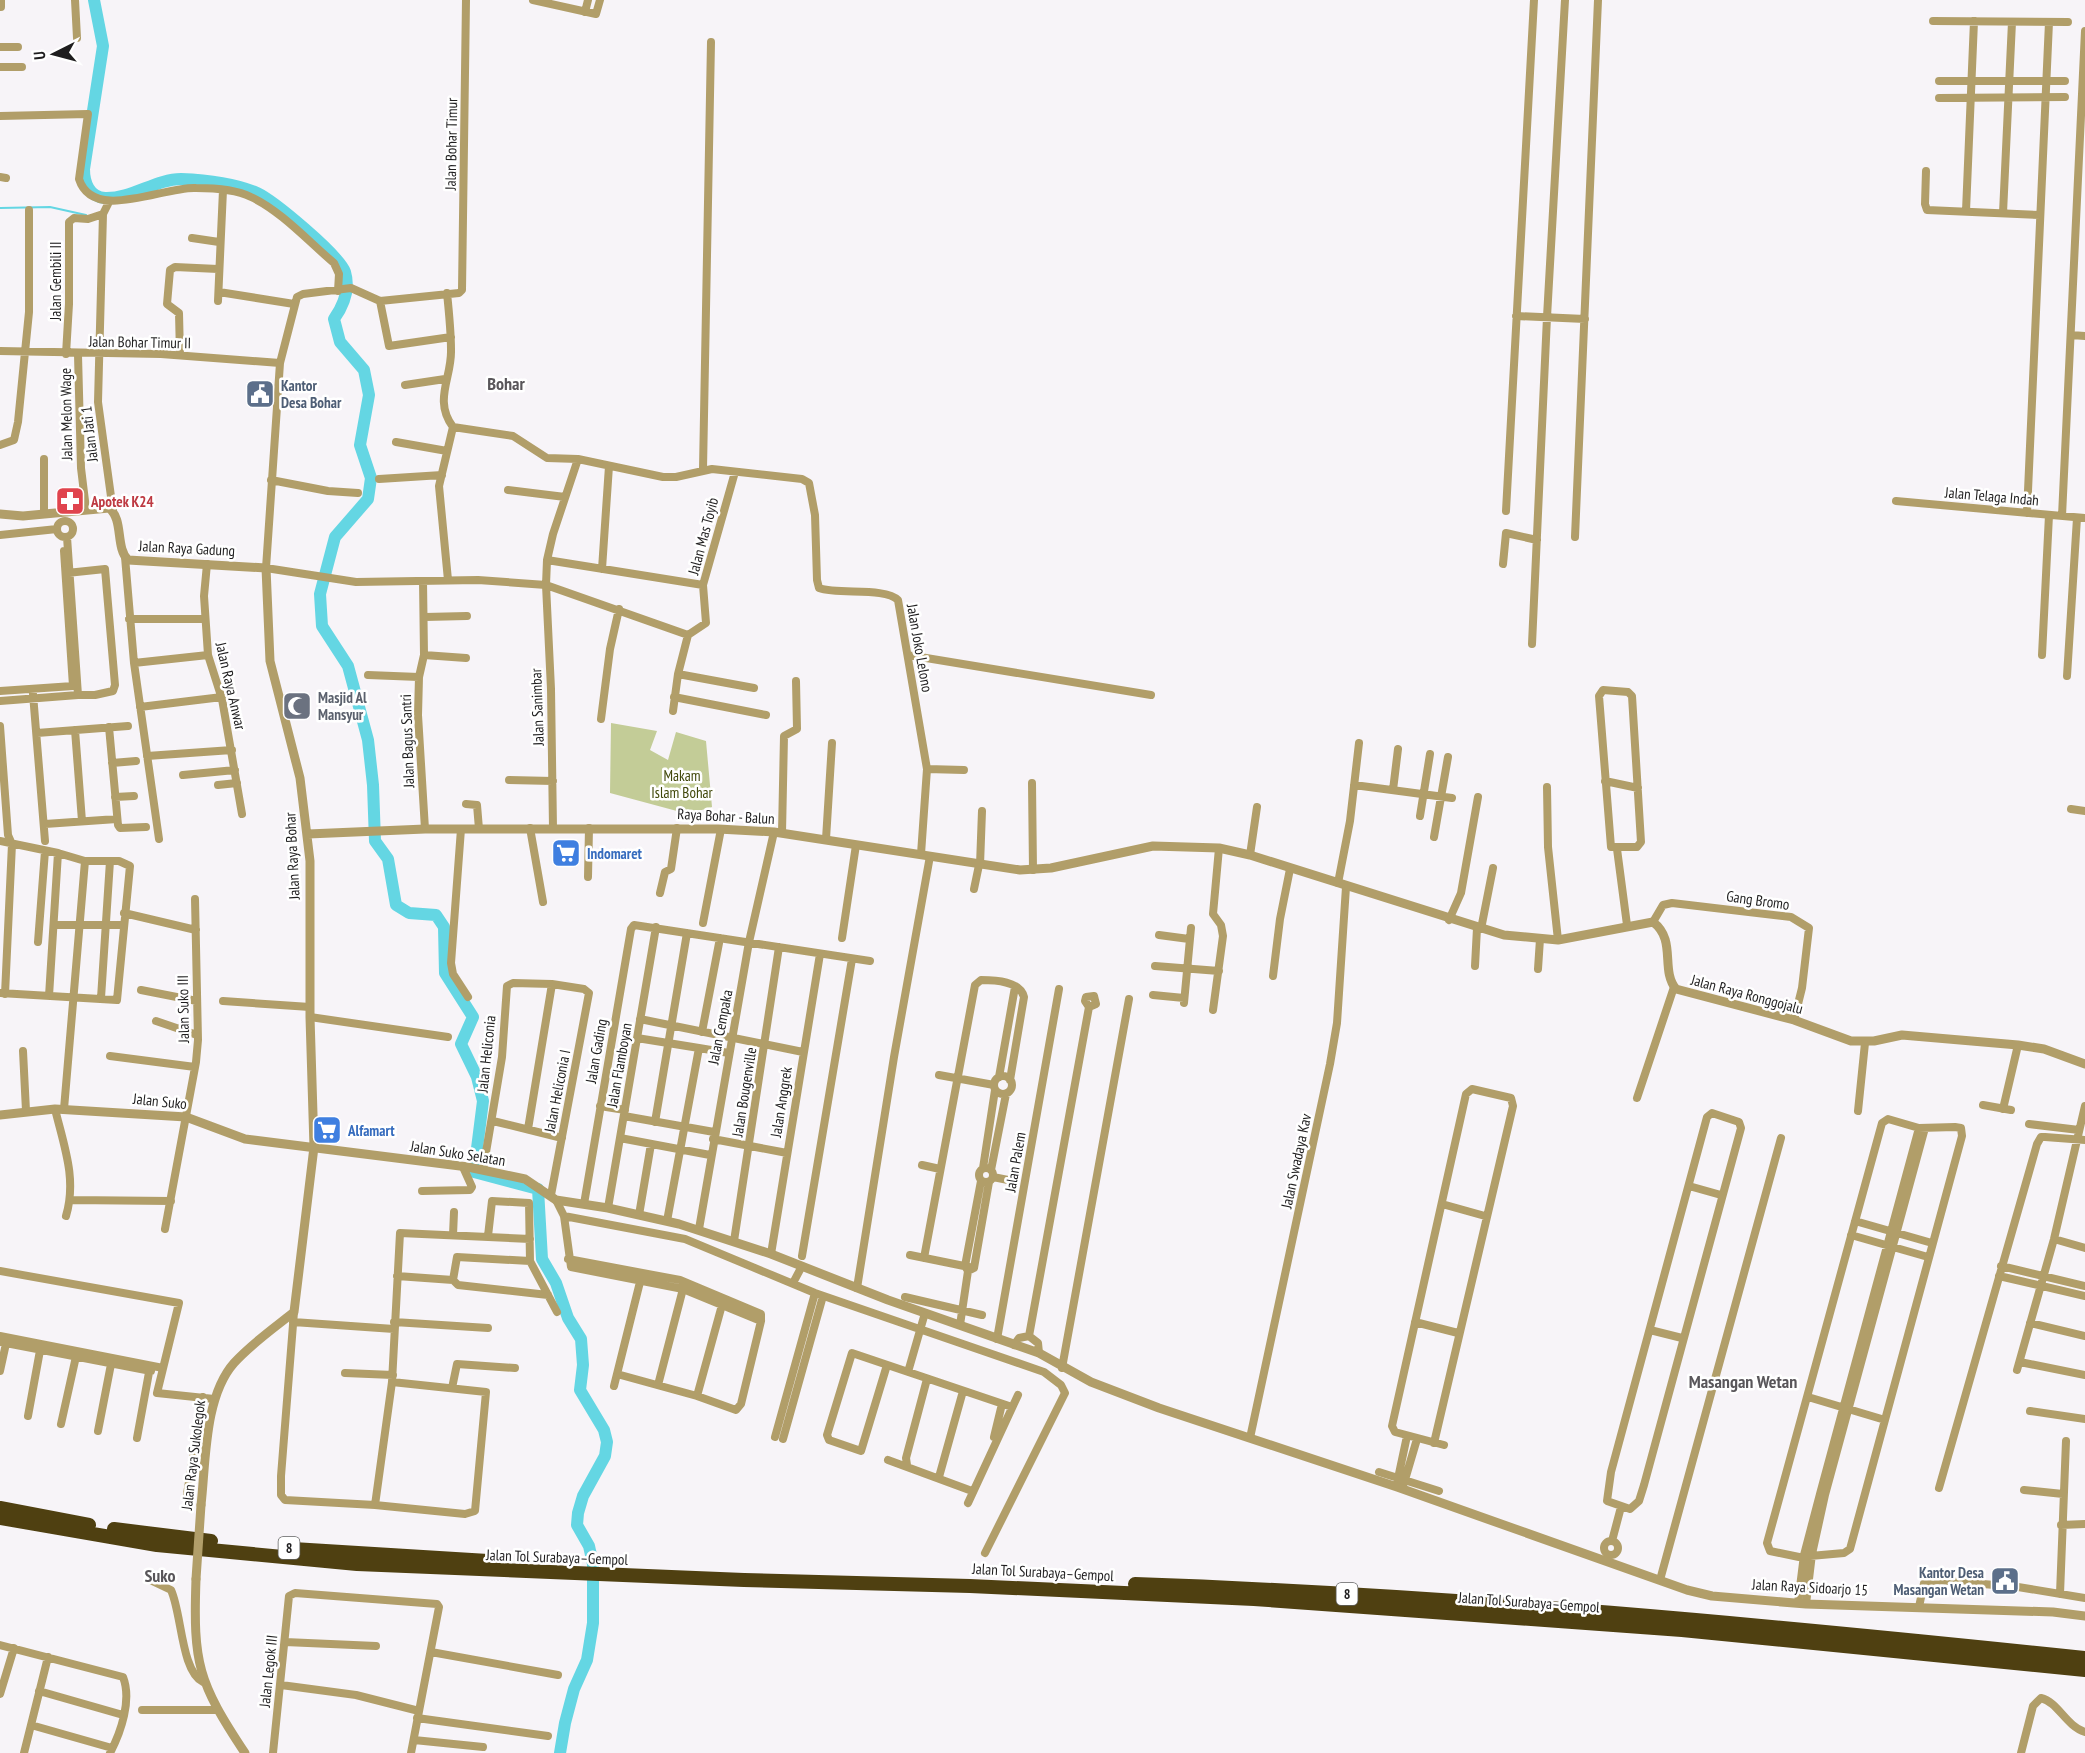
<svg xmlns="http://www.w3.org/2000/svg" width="2085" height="1753" font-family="'PT Sans Narrow',sans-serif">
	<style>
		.green { fill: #c3cc97 }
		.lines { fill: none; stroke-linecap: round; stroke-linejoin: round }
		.stream { stroke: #64d6e3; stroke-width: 2 }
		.river { stroke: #64d6e3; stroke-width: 12 }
		.minor { stroke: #b19e69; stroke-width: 8 }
		.tertiary { stroke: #b19e69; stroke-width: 9 }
		.motorway { stroke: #4f4011; stroke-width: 14 }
		.tertiary-bridge { stroke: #b19e69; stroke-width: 9 }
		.labels { text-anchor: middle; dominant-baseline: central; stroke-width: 5; stroke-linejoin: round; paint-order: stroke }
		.shield { fill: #fff; stroke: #626262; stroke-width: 1.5 }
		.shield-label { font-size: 14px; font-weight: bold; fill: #1f1e1f }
		.street-label { font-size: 15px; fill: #1f1e1f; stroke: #fff }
		.service-label { font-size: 15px; font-weight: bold; fill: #4e5e75; stroke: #fff; text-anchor: start }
		.health-label { font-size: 15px; font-weight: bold; fill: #be3a42; stroke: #fff; text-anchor: start }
		.worship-label { font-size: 15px; font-weight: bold; fill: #5b616d; stroke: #fff; text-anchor: start }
		.park-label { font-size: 15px; fill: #404709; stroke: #fff }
		.shop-label { font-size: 15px; font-weight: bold; fill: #366cbe; stroke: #fff; text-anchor: start }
		.quarter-label { font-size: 18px; font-weight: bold; fill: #59565a; stroke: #fff }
	</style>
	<rect width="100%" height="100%" fill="#f7f4f8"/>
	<path class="green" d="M611,723l46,8 -7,19 18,10 8,-28 30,9 6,66 -24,7 -78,-21z"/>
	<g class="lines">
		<path class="stream" d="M0,208l50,-1 36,8"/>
		<path class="river" d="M94,0l9,46 -19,123c0,13 5,28 21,29 26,1 51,-19 76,-19 25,1 53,4 76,14 17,8 82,62 88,79 5,17 -1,33 -11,47l6,23 24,28 5,25 -9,50 11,33 -3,21 -33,38 -15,57 2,32 26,40 20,74 5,45 2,56 13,18 8,46 13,8 27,2 8,12 1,46 28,44 -12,27 16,33 6,24 -9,71 64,17 4,70 14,24 12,35 13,21 2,26 -3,25 24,40 3,12 -2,14 -22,40 -5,17 -1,12 12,21 4,18v59l-6,37 -13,29 -9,34 -5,30"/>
		<path class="minor" d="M1,0v7
			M75,0l2,38
			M466,0l-4,290 -3,3 -79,8 -29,-13 -48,6 -6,3 -17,66 -14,205 90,14 122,-2 68,5 142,50
			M533,0l63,14 4,-14
			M585,12l3,-12
			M1933,21l135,1
			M0,47h18
			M0,67h22
			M1939,81h126
			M1939,98l126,-1
			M0,116l88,-2 -9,65c14,44 85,7 117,9 17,0 39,1 55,9 30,14 57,44 83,66l5,11 -1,17
			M1926,171l-1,33 2,6 113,5
			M0,177l6,1
			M1966,211l8,-190
			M2003,213l9,-191
			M103,214l-5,188 15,109
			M192,238l27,4
			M219,292l75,12
			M447,293c2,19 4,38 4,57 1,28 -18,50 2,77l60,9 34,22 31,1 85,18h13l36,-8 90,10 7,4 6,32 2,65 2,8c19,7 66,-1 79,12l29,169 -6,85
			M218,301l5,-111
			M380,301l9,45 62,-9
			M1516,316l69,3
			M2071,335l14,1
			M0,351l161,3 119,9
			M66,354l3,-50v-82l5,-4 14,1 15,-5 6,-12
			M78,355l3,113 5,41
			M180,355l-1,-42 -12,-9 3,-34 5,-3 43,2
			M405,385l40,-6
			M278,402l40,2
			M396,442l51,9
			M0,445l14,-5 4,-18 11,-110v-102
			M44,459v55
			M703,469l8,-427
			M379,479l63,-4
			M271,480l57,11 30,2
			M508,490l57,7
			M1896,501l189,17
			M1506,511l28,-511
			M2027,513l22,-491
			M2062,516l23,-485
			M57 529a8 8 0 1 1 16 0a8 8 0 1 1-16 0Z
			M0,535l57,-6
			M1575,537l23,-537
			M125,557l9,106 25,176
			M547,560l156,25
			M207,564l-3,32 4,59 14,44 20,115
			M1503,564l3,-31 31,7
			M602,569l7,-103
			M67,573l38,-4 10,116 -2,6 -18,4h-17
			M448,580l-9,-94 14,-59
			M423,581l1,74 -5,22 -1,38 7,114
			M425,617l42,-1
			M129,619h76
			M688,635l18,-12 -3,-38 32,-113
			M688,635l-10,39 76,14
			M1532,644l15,-327 18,-317
			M424,655l42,3
			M908,655l243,40
			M2042,655l7,-140
			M134,663l74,-8
			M368,675l51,2
			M2067,676l10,-158
			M1603,690l25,2 4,4 9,146 -4,5h-26l-12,-151z
			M0,691l73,-5 -9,-135
			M33,694l12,147
			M674,697l92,18
			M0,701l78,-6 -11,-158
			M140,707l82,-10
			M673,711l5,-37
			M601,719l9,-70 9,-40
			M0,726l8,109 4,9 -7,150
			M109,727l9,98 2,3 26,-1
			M75,730l7,91
			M37,733l91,-7
			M147,756l85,-6
			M112,763l24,-2
			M927,769l37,1
			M183,775l52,-5
			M509,780l44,1
			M1605,781l33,7
			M1032,783l1,87
			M218,785l19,-2
			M1354,785l98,13
			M1547,787l1,60 10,93
			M1393,790l5,-41
			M115,797l19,-1
			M466,804l11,1 2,24
			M2071,809l14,2
			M1420,816l10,-62
			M45,824l72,-5
			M530,828l13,74
			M553,828l-2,-139 -5,-104 1,-25 6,-26 25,-75
			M461,829l-10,134 2,11 15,23
			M782,833l2,-97 13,-7 -1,-48
			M1434,837l14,-80
			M826,839l6,-96
			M0,841l58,12 27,8h34l11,5 -13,134 -117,-7
			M1617,849l10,76
			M1250,855l7,-48
			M980,865l2,-54
			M588,877l1,-49
			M1338,883l12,-62 9,-78
			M974,889l5,-24
			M660,893l5,-21 6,-3 6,-41
			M124,913l72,17
			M1449,920l12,-27 17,-96
			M1653,922l10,-17 9,-2 119,14 18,11 -7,60 -8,32
			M703,923l18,-94
			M54,925h68
			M1481,929l12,-61
			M1159,935l30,4
			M842,938l14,-93
			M38,942l7,-91
			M1155,966l64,5
			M1475,966l2,-38
			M1538,969l2,-30
			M1273,976l7,-57 10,-50
			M141,990l56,11
			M1153,995l31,3
			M49,996l9,-143
			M101,998l9,-137
			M223,1001l87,6
			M1184,1003l7,-75
			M1213,1010l10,-74 -2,-11 -8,-11 6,-66
			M310,1017l138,20
			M640,1019l163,33
			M156,1021l41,14
			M702,1032l18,-94
			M637,1038l62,10 -32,173
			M699,1048l30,5
			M23,1051l3,60
			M110,1056l85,11
			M939,1075l55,10
			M994 1085a9 9 0 1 1 18 0a9 9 0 1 1-18 0Z
			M999,1077l16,-90
			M1637,1098l37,-111
			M1983,1105l28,5
			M600,1106l25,4
			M55,1109c9,37 22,70 11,107
			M64,1109l21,-248
			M2003,1109l15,-64
			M1858,1111l7,-68
			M1712,1113l27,9 2,6 -97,357 -5,16 -9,8 -23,-8 4,-29 96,-355z
			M624,1116l90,16
			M1888,1119l31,9 36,-1 6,1 1,8 -112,413 -6,4 -45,4 -29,-6 -3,-8 115,-420z
			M493,1121l69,17
			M655,1122l32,-189
			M2029,1124l50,6
			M528,1129l24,-145 32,5 5,4 -38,202
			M620,1138l90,17
			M713,1139l74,14
			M922,1165l18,4
			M979 1175a7 7 0 1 1 14 0a7 7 0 1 1-14 0Z
			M983,1168l12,-78
			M483,1170l19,-113 5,-71 6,-3 39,1
			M991,1170l15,-76
			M993,1177l15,3
			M1689,1186l32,9
			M422,1191l48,-1 2,-3 -9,-20
			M70,1200l101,1
			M556,1200l8,16 7,51 112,22 78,32
			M584,1204l47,-275 3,-4 236,36
			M1442,1204l43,12
			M608,1208l48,-281
			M639,1215l12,-71
			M564,1216l121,23 130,54 229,79 17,13 4,8 -80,160
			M1855,1221l77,22
			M165,1229l31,-167 2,-22 -3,-141
			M699,1229l50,-287 25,-110
			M453,1235l1,-23
			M1851,1235l77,22
			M488,1236l4,-35 37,2 1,58 27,51
			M2054,1239l31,9
			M734,1241l45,-294
			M771,1254l49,-300
			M910,1255l59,12
			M802,1256l50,-297
			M924,1258l51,-273 6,-5c15,0 39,1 43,17l-14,83
			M568,1259l112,21 81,34v7l-20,83 -5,6 -39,-14 -80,-22
			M2001,1266l84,20
			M0,1271l179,32 -22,90 57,6
			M968,1271l6,-3 15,-86
			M397,1276l56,4 5,5 90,10
			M1999,1276l86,20
			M453,1280l4,-23 73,4
			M793,1283l9,-17
			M857,1288l37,-231 36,-201
			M905,1297l77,18
			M294,1312l-13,164v19l4,5 90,5 90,9 10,-3 11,-119 -94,-10
			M293,1322l101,7
			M394,1322l94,6
			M1415,1322l43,11
			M2030,1323l55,13
			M960,1325l8,-54 -3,-5 16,-85
			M1650,1330l32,8
			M0,1336l163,32
			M1029,1336l9,7 1,10
			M997,1339l62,-350
			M0,1342l151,29
			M1014,1345l5,-7 10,-2 60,-329 -4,-6 1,-4 8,-1 2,8 -7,3
			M2020,1362l65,13
			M887,1365l-26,86 -32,-11 -2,-5 25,-82 160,54
			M1062,1368l67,-369
			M2017,1370l37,-131 31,-133
			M0,1371l7,-32
			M908,1372l17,-59
			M345,1373l48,2
			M658,1385l26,-100
			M614,1386l26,-104
			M452,1388l5,-24 58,4
			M697,1396l25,-91
			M1808,1397l77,23
			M2030,1411l55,8
			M28,1416l13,-71
			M61,1424l16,-72
			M98,1431l14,-72
			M775,1437l40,-144
			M994,1437l8,-33
			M137,1438l13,-71
			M1250,1438l80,-374 7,-41 9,-136
			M783,1439l40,-143
			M1434,1443l79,-337 -2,-8 -39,-9 -6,5 -74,332 3,6 49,13
			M888,1460l84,31
			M907,1465l-1,-7 21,-79
			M1379,1472l60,19
			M939,1477l24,-86
			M1397,1483l10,-47
			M1404,1483l13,-44
			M1939,1488l98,-344 4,-7h4l40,3
			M2024,1490l39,4
			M187,1494l16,-97
			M968,1503l50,-108
			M375,1505l17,-123 8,-149 130,6
			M2061,1525l24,-1
			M1612,1541l9,-34
			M1604 1548a7 7 0 1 1 14 0a7 7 0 1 1-14 0Z
			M150,1580l21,10c11,24 10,81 32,92
			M1660,1580l121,-442
			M2060,1594l6,-153
			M1798,1603l6,-48 16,-61 99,-366
			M1806,1604l6,-50 13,-59 100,-367
			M1919,1607l5,-24 12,-3 82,7 67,11
			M285,1642l91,4
			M0,1645l123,32c9,23 -2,55 -13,76
			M431,1652l127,23
			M281,1685l75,10 63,16
			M39,1691l84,24
			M0,1694l14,-46
			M142,1710h74
			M417,1718l131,18
			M31,1725l81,23
			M414,1740l69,7
			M24,1753l24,-96
			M273,1753l16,-157 6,-3 142,11 2,3 -28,146
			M2021,1753l12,-47 8,-8c17,4 25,28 44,34"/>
		<path class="tertiary" d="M0,514l23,2 86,-8c15,12 6,39 19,52l138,8 4,93 30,117 10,83v156l4,130 -20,165c-20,16 -43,32 -60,51 -30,34 -28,99 -33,142
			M308,834l117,-5h293l56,3 246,38 31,-2 102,-22 66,2 31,7 254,80 54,5 95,-18c24,18 7,48 23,67l118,31 57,21h23l28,-6 116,10 26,4 41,15
			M0,1115l55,-6 131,8 59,22 223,28 57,12 31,21 52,8 71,16 92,30 117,46 151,53 52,29 68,26 238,79 290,103 25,6 94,8 247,8 32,4
			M196,1579c-3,85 2,103 49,174"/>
		<path class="motorway" d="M0,1508l89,17
			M0,1518l157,27 200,19 387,16 226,6 284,13 428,31 403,40
			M114,1529l97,12
			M293,1549l211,13
			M1135,1584c318,11 634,41 950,74"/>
		<path class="tertiary-bridge" d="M196,1579l5,-74"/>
	</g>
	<defs>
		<g id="civic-square" transform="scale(1.5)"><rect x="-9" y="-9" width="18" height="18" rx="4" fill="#5c6f8a" stroke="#fff"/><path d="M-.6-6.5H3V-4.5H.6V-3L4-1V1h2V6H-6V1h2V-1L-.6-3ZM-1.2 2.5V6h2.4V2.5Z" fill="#fff"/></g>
		<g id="pharmacy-square" transform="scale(1.5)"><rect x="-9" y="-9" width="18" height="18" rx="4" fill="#e0444e" stroke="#fff"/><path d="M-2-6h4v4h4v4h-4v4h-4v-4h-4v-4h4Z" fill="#fff"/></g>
		<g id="mosque-square" transform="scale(1.5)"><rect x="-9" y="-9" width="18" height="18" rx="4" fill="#6b7280" stroke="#fff"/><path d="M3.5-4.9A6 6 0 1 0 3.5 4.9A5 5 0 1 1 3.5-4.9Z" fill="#fff"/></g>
		<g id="supermarket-square" transform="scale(1.5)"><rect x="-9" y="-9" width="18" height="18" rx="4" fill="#3f7fe0" stroke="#fff"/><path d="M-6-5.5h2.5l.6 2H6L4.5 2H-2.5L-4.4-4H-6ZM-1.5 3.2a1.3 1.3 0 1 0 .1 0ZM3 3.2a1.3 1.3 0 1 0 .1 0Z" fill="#fff"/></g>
	</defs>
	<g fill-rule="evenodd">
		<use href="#civic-square" x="260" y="394"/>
		<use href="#pharmacy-square" x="70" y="501"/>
		<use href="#mosque-square" x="297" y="706"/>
		<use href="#supermarket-square" x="566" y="853"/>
		<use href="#supermarket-square" x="327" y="1130"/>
		<use href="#civic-square" x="2005" y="1581"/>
	</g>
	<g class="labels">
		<g class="shield">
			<rect x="278.5" y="1537" width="21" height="22" rx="4.5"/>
			<rect x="1336.5" y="1583" width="21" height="22" rx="4.5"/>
		</g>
		<g class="shield-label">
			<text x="289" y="1548">8</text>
			<text x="1347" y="1594">8</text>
		</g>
		<g class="street-label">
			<text transform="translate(451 144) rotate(-89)">Jalan Bohar Timur</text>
			<text transform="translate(55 281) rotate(-90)">Jalan Gembili II</text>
			<text transform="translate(140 342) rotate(1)">Jalan Bohar Timur II</text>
			<text transform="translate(66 414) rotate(-91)">Jalan Melon Wage</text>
			<text transform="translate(89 434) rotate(-97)">Jalan Jati 1</text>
			<text transform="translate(1992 496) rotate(5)">Jalan Telaga Indah</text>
			<text transform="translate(703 536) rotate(-75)">Jalan Mas Toyib</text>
			<text transform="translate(187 548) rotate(3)">Jalan Raya Gadung</text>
			<text transform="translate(920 648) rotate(80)">Jalan Joko Lelono</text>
			<text transform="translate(231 686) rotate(77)">Jalan Raya Anwar</text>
			<text transform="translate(537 707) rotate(-92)">Jalan Sanimbar</text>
			<text transform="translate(407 741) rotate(-92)">Jalan Bagus Santri</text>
			<text transform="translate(726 816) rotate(3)">Raya Bohar - Balun</text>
			<text transform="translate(292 856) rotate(-93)">Jalan Raya Bohar</text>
			<text transform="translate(1758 900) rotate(8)">Gang Bromo</text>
			<text transform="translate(1747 994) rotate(15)">Jalan Raya Ronggojalu</text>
			<text transform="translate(183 1009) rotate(-91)">Jalan Suko III</text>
			<text transform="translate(720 1027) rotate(-79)">Jalan Cempaka</text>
			<text transform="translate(596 1051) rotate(-80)">Jalan Gading</text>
			<text transform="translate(486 1054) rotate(-84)">Jalan Heliconia</text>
			<text transform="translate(619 1065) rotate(-80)">Jalan Flamboyan</text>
			<text transform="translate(557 1091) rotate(-79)">Jalan Heliconia I</text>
			<text transform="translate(744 1092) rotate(-81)">Jalan Bougenville</text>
			<text transform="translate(160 1101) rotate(6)">Jalan Suko</text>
			<text transform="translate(781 1102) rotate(-81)">Jalan Anggrek</text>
			<text transform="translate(458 1153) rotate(9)">Jalan Suko Selatan</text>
			<text transform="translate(1296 1161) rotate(-78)">Jalan Swadaya Kav</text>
			<text transform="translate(1015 1162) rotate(-80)">Jalan Palem</text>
			<text transform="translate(193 1455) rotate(-83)">Jalan Raya Sukolegok</text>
			<text transform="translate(557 1557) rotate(2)">Jalan Tol Surabaya–Gempol</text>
			<text transform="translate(1043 1572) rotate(3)">Jalan Tol Surabaya–Gempol</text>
			<text transform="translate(1810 1587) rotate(3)">Jalan Raya Sidoarjo 15</text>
			<text transform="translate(1529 1602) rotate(4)">Jalan Tol Surabaya–Gempol</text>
			<text transform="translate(268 1671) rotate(-84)">Jalan Legok III</text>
		</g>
		<g class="service-label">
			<text x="281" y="385">Kantor<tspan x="281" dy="17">Desa Bohar</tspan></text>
			<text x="1984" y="1572" text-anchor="end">Kantor Desa<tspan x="1984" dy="17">Masangan Wetan</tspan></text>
		</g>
		<g class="health-label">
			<text x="91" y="501">Apotek K24</text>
		</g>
		<g class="worship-label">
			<text x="318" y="697">Masjid Al<tspan x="318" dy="17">Mansyur</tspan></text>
		</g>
		<g class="park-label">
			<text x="682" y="775">Makam<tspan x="682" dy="17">Islam Bohar</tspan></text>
		</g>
		<g class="shop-label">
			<text x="587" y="853">Indomaret</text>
			<text x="348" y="1130">Alfamart</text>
		</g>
		<g class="quarter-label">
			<text x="506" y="383">Bohar</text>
			<text x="1743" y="1381">Masangan Wetan</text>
			<text x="160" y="1575">Suko</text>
		</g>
	</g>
	<g transform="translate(54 54) rotate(264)" stroke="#ffffff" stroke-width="4.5" paint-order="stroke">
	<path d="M0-4.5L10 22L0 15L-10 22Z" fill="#1f1e1f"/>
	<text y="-9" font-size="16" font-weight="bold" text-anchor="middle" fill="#1f1e1f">U</text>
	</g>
</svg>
